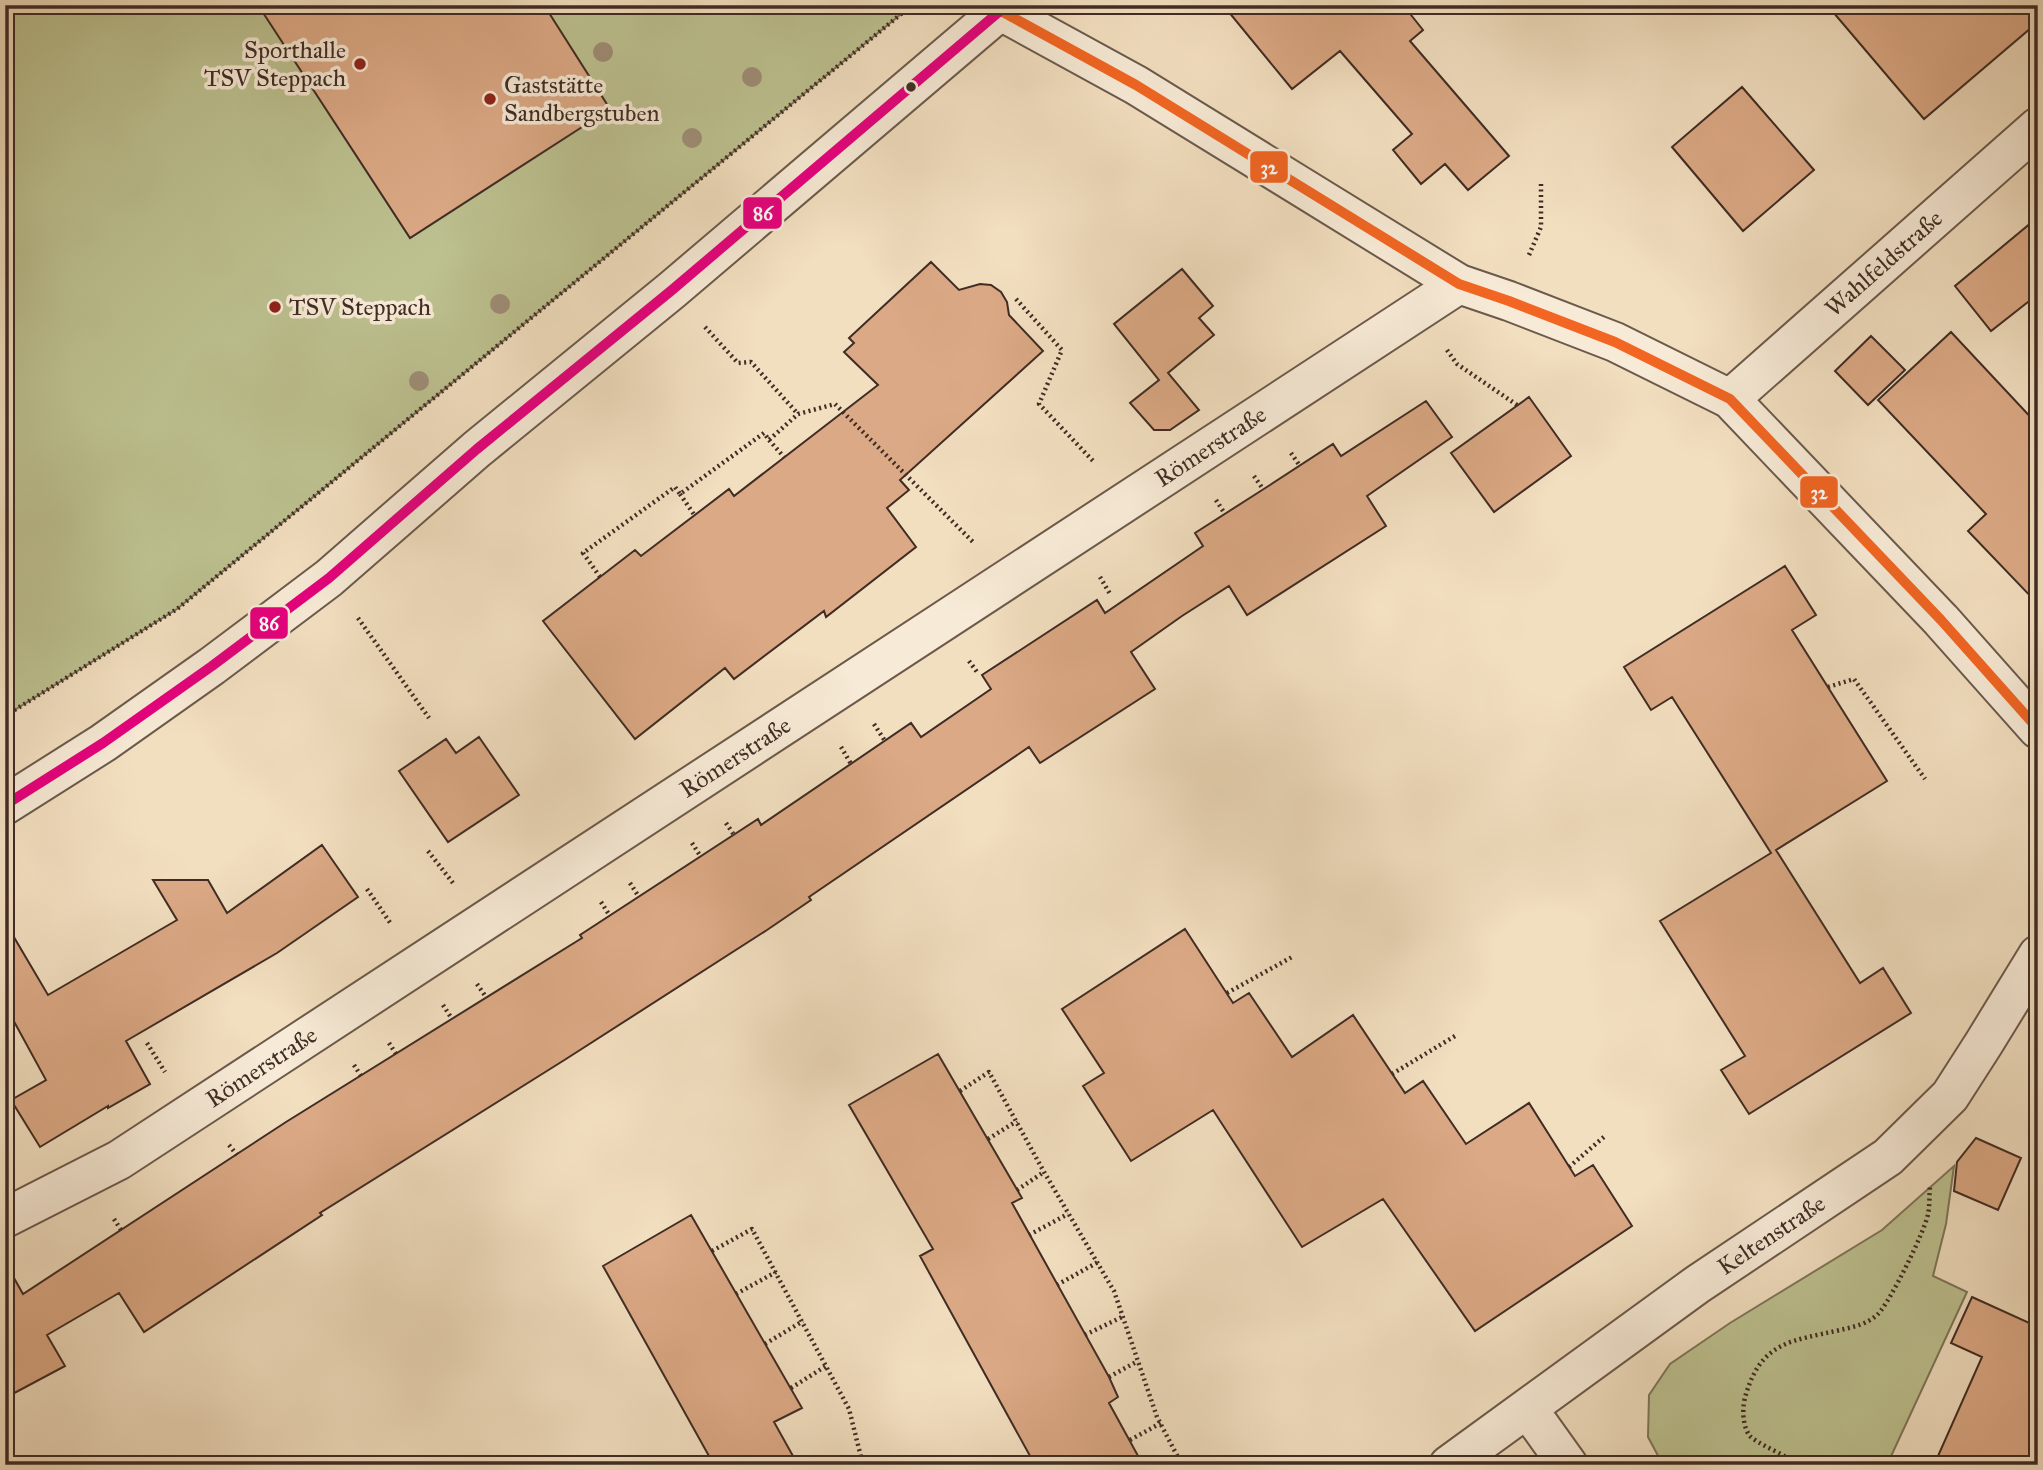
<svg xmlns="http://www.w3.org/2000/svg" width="2043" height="1470" font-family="'IM FELL Great Primer',serif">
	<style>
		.green { fill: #bdc190; stroke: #7e765a; stroke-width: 2 }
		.building { fill: #dba985; stroke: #402c24; stroke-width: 2 }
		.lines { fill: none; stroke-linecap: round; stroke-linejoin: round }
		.minor-casing { stroke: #6c594b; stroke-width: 42 }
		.path { stroke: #402c24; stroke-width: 4.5; stroke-dasharray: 2 3.5; stroke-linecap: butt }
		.minor { stroke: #f7ead6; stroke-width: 38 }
		.bus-1-casing { stroke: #f7ead6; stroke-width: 16 }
		.bus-2-casing { stroke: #f7ead6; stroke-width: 16 }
		.bus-1 { stroke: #f26522; stroke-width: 10 }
		.bus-2 { stroke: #e5007d; stroke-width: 10 }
		.tree { fill: #9e8d76 }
		.poi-dot { fill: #8f2418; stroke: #f7ead6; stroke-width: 2.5 }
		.bus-dot { fill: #402c24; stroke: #f7ead6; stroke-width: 2.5 }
		.labels { text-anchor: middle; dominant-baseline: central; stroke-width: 7; stroke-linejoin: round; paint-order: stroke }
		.poi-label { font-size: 24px; fill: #402c24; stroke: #f7ead6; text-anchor: start }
		.street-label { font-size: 24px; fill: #402c24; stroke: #f7ead6 }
		.line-badge { stroke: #f7ead6; stroke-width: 2.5 }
		.badge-label { font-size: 19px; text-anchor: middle; font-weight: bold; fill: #fff }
	</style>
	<rect width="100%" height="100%" fill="#f2dfc0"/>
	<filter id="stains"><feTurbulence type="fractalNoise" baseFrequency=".00286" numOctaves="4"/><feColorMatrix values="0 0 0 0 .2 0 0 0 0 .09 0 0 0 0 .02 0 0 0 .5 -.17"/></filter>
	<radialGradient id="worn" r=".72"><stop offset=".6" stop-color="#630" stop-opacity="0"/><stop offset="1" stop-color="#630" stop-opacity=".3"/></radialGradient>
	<path class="green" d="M5,5h907l-735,604 -172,107z
		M1954,1166l-8,58 -13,52 34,16 -80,173h-224l-15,-28 1,-42 21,-31 60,-41 152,-93z"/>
	<path class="building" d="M258,5h286l66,104 -200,129z
		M1223,5h180l20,25 -13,11 99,115 -41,34 -23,-26 -24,20 -28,-34 19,-16 -72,-83 -48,38z
		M1827,5h211v17l-114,97z
		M1742,87l72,83 -71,61 -71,-84z
		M2038,217v77l-47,37 -36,-45z
		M931,262l28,28 21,-6 11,1 10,7 6,10 2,13 34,36 -143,129 9,10 -22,18 29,39 -90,70 -2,-6 -90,68 -9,-11 -90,71 -92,-118 92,-71 6,6 88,-67 5,7 144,-111 -34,-33 10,-9 -5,-5z
		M1182,269l31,37 -14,12 15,17 -46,38 31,37 -29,20h-16l-24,-27 29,-23 -45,-56z
		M1951,332l87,93v179l-70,-73 18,-17 -108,-114z
		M1871,336l34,34 -37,35 -33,-34z
		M1529,397l42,59 -77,56 -43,-59z
		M1426,401l26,36 -85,59 19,30 -139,89 -18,-29 -47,30 -51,36 24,37 -115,74 -11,-16 -220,150 2,3 -44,30 -201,129 -246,154 2,2 -178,117 -25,-39 -72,42 18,31 -60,32v-136l18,32 263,-172 296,-184 -2,-3 178,-116 3,6 150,-102 10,14 70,-48 -9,-14 115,-75 8,13 98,-67 -8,-13 75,-48 63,-41 8,12z
		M1785,566l31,49 -24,15 95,151 -111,69 84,133 23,-15 28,45 -162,101 -28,-44 24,-14 -85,-135 111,-68 -99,-156 -21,13 -27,-43z
		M479,737l40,58 -71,47 -49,-71 47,-32 10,14z
		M322,845l36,52 -81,56 -151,88 24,43 -42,24v-2l-68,41 -29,-47 35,-20 -41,-75v-83l43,73 129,-75 -24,-40h55l19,33z
		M1185,929l48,74 16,-10 43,64 61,-42 52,78 18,-12 43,63 63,-41 46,73 18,-11 39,61 -157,105 -92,-132 -81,48 -89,-137 -82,51 -48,-75 21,-13 -42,-64z
		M938,1054l84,144 -10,5 97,174 9,20 -9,6 34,62h-108l-115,-209 13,-7 -84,-144z
		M1976,1138l45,20 -23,52 -44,-19 3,-29z
		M691,1215l111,193 -28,14 24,43h-84l-111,-199z
		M1972,1297l66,30v138h-104l48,-108 -31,-14z"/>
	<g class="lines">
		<g class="minor-casing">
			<g id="minor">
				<path d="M990,5l146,80 323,199 50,17 106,41 115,57 211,221 97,109"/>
				<path id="s1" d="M1730,399l308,-272"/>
				<path d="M5,805l98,-62 109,-77 117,-88 148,-129 195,-159 335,-285"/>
				<path id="s2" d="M5,1218l114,-58 1340,-876"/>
				<path d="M1528,1409l40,56"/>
				<path id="s3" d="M1449,1465l249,-181 190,-127 62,-61 34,-53 54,-88"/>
			</g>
		</g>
		<path class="path" d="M1529,255l12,-28v-43
			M1016,299l46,51 -23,54 56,59
			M705,327l33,36 13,-1 47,52
			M1447,350l10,14 60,41
			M769,440l15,17
			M1291,453l9,13
			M1254,476l9,13
			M680,494l15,22
			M1216,500l9,14
			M600,577l-17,-24 92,-66 5,7 84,-61 5,7 29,-26 37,-10 139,139
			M1100,577l10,17
			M358,618l71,100
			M969,661l8,11
			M1828,687l26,-8 71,100
			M5,716l172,-107 735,-604
			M874,724l11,17
			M841,747l10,17
			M726,823l8,12
			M692,843l9,14
			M428,851l25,32
			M630,883l9,14
			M367,889l24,35
			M601,902l9,14
			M477,984l9,13
			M1227,993l65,-36
			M443,1005l9,14
			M147,1043l18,29
			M389,1043l7,11
			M354,1065l7,11
			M1392,1074l63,-38
			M960,1091l29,-19 55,100 70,119 43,126 25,48
			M988,1139l29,-18
			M229,1145l8,10
			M5,1146l9,14
			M1569,1167l36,-31
			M1017,1190l27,-18
			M114,1219l7,11
			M1029,1235l39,-21
			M712,1251l40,-22 97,180 14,56
			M1057,1285l41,-23
			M736,1294l40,-22
			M1085,1335l39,-19
			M765,1344l38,-23
			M1109,1377l29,-16
			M791,1388l35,-22
			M1130,1440l31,-17
			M1799,1465c-11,-9 -44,-22 -50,-30 -7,-11 -7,-29 -3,-41 16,-53 46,-53 94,-64 13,-3 28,-6 38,-16 12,-12 47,-83 50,-100 2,-9 1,-18 2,-27"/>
		<use href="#minor" class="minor"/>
		<g class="bus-1-casing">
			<path id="bus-1" d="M990,5l146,80 323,199 50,17 106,41 115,57 211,221 97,109"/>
		</g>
		<g class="bus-2-casing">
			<path id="bus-2" d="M5,805l98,-62 109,-77 117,-88 148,-129 195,-159 335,-285"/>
		</g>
		<use href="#bus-1" class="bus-1"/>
		<use href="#bus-2" class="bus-2"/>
	</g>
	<g class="tree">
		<circle cx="603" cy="52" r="10"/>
		<circle cx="752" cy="77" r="10"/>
		<circle cx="692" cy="138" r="10"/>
		<circle cx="500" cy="304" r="10"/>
		<circle cx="419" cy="381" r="10"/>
	</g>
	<g class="poi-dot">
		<circle cx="360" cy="64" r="7"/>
		<circle cx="490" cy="99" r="7"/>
		<circle cx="275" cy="307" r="7"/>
	</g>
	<circle class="bus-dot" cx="911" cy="87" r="6"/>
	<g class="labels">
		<g class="poi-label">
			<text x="346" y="50" text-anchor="end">Sporthalle<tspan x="346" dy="28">TSV Steppach</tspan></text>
			<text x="504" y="85">Gaststätte<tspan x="504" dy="28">Sandbergstuben</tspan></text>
			<text x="289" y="307">TSV Steppach</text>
		</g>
		<g class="street-label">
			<text stroke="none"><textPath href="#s1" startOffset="205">Wahlfeldstraße</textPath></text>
			<text stroke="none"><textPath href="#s2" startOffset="1432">Römerstraße</textPath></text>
			<text stroke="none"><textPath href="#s2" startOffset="864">Römerstraße</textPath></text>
			<text stroke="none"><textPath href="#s2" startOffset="298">Römerstraße</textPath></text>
			<text stroke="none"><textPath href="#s3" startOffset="396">Keltenstraße</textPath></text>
		</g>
	</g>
	<g class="line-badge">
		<rect x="1249" y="150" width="40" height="34" rx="7" fill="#f26522"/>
		<rect x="742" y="196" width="41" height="34" rx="7" fill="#e5007d"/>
		<rect x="1799" y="475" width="40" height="34" rx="7" fill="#f26522"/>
		<rect x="249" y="606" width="40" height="34" rx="7" fill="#e5007d"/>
	</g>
	<g class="badge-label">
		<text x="1269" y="174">32</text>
		<text x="763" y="220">86</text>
		<text x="1819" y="499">32</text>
		<text x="269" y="630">86</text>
	</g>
	<rect width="2043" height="1470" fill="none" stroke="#f2dfc0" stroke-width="28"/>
	<rect x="7" y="7" width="2029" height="1456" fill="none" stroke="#402c24" stroke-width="3.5"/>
	<rect x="14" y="14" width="2015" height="1442" fill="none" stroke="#402c24" stroke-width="2"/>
	<rect width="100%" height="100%" filter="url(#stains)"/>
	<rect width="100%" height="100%" fill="url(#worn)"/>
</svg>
